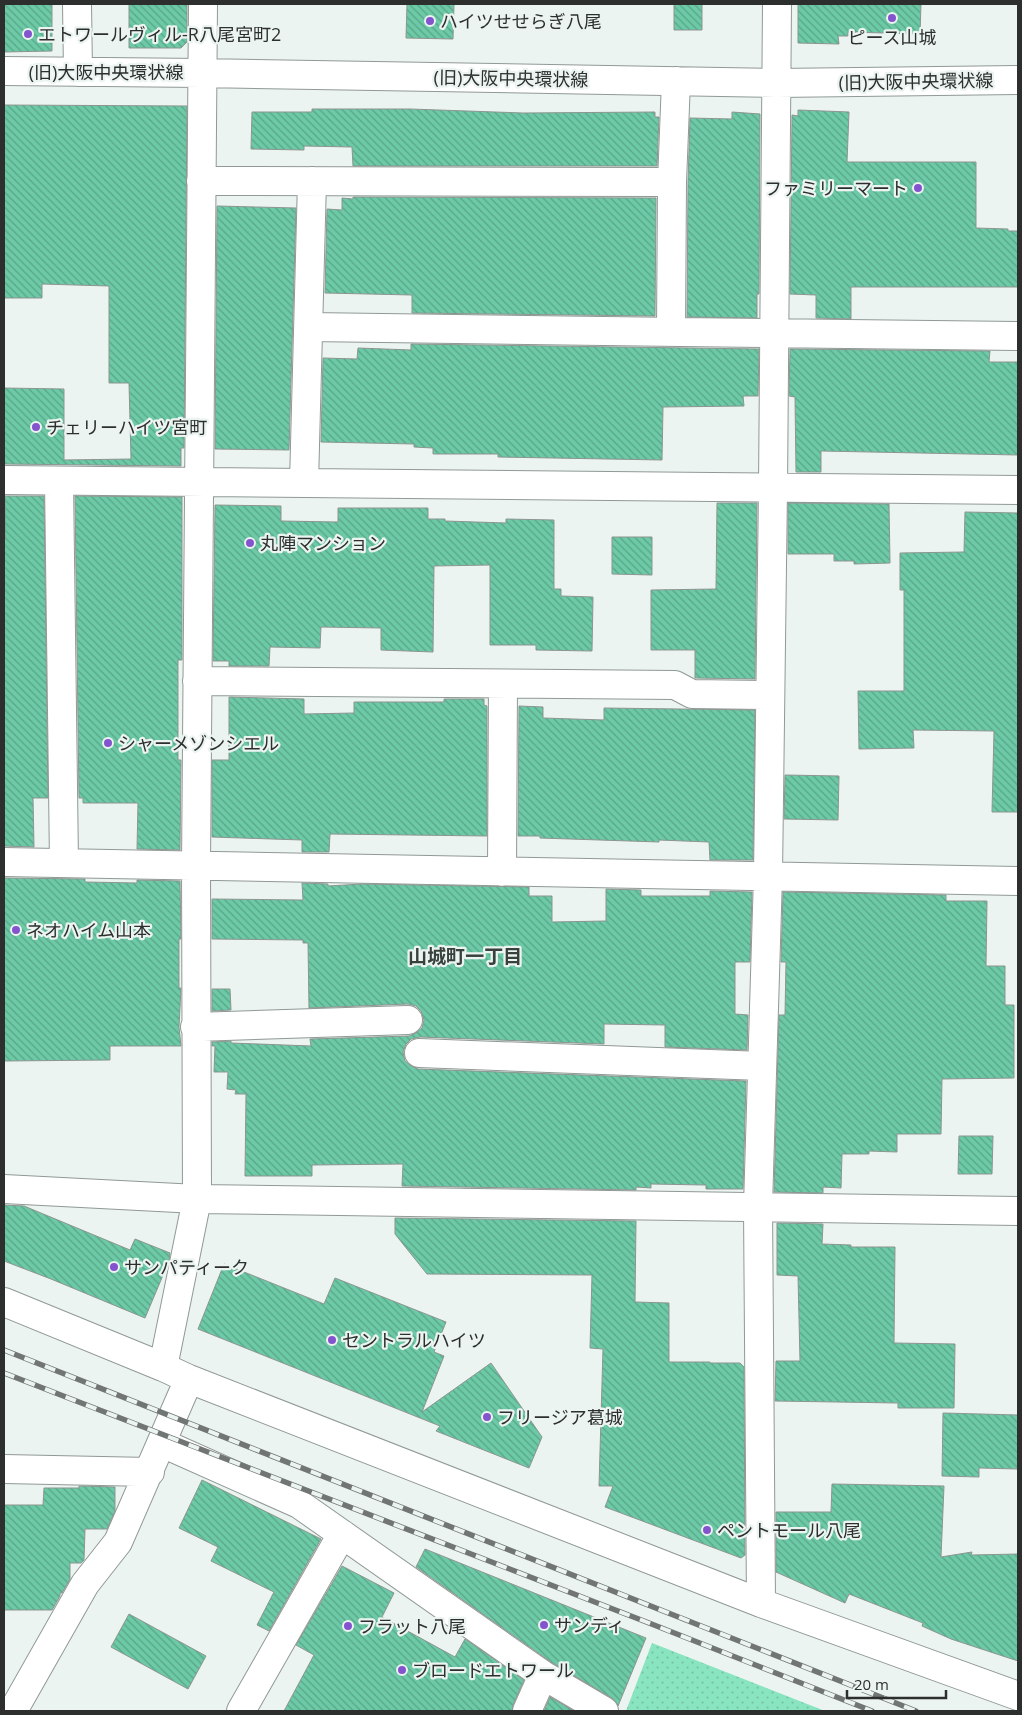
<svg xmlns="http://www.w3.org/2000/svg" width="1022" height="1715" font-family="'Open Sans','Noto Sans JP',sans-serif">
	<style>
		.park { fill: url(#park-dots) }
		.building { fill: url(#building-back-hatch); stroke: #8d9591 }
		.lines { fill: none; stroke-linecap: round; stroke-linejoin: round }
		.minor-casing { stroke: #909995; stroke-width: 30 }
		.minor { stroke: #fff; stroke-width: 28 }
		.rail-casing { stroke: #717674; stroke-width: 5.5 }
		.rail { stroke: #ebf4f0; stroke-width: 4; stroke-dasharray: 11; stroke-linecap: butt }
		.poi-dot { fill: #8354cd; stroke: #ebf4f0; stroke-width: 2 }
		.labels { text-anchor: middle; dominant-baseline: central; stroke-width: 4.5; stroke-linejoin: round; paint-order: stroke }
		.poi-label { font-size: 18px; fill: #2c2f2e; stroke: #ebf4f0; text-anchor: start }
		.street-label { font-size: 18px; fill: #2c2f2e; stroke: #ebf4f0 }
		.neighbourhood-label { font-size: 19px; font-weight: bold; fill: #39413d; stroke: #ebf4f0 }
	</style>
	<defs>
		<pattern id="park-dots" width="8" height="8" patternUnits="userSpaceOnUse" patternTransform="scale(1.25)"><rect width="8" height="8" fill="#89e4c0"/><path d="M2 2h.1M6 6h.1" fill="none" stroke="#76c4a5" stroke-width="1.8" stroke-linecap="round"/></pattern>
		<pattern id="building-back-hatch" width="6" height="6" patternUnits="userSpaceOnUse" patternTransform="scale(1.25)"><rect width="6" height="6" fill="#6ccaa6"/><path d="M-1 5l2 2M0 0l6 6M5-1l2 2" fill="none" stroke="#59a488"/></pattern>
	</defs>
	<rect width="100%" height="100%" fill="#ebf4f0"/>
	<path class="park" d="M652,1643l173,68h-199z"/>
	<path class="building" d="M4,4h48v47l-48,1z
		M129,4h58v38l-6,6h-52z
		M407,4h47l-1,35 -47,-1z
		M674,4h28v26h-28z
		M798,4h123l-1,30 -72,-2v4h-10l1,8 -41,-1z
		M4,105l183,1 -3,342h-3v18l-177,-2v-76l60,1v71l67,-1 -2,-76h-20v-97l-67,-2v14h-38z
		M312,109h98l113,4 132,-1v5h4l-2,49h-304l-1,-19 -48,-1v4l-53,-1 1,-37h60z
		M798,110l51,2 -2,50h129v66l32,1v2h10v56h-167v32l-35,-1v-23l-26,-1 2,-179 6,1z
		M732,112l28,2 -1,180h-2v24l-70,-1 1,-135 2,-64 42,1z
		M353,197l303,1 -1,118 -243,-3v-18l-87,-2 2,-84 15,1v-12l11,1z
		M217,206l79,2 -7,242 -74,-1z
		M411,344l348,5 -1,47h-15l1,10 -81,1 -1,53 -164,-3v-3h-65v-6l-19,-1v-3l-93,-2 2,-84 34,1 1,-11 53,2z
		M790,349l200,2 -1,11h29v93l-197,-4v21h-25l-1,-75 -6,-1z
		M5,496h39l4,302h-15l1,49 -30,-1v-306h1z
		M75,496l107,1v163h-4v100h3l-1,90 -43,-1 1,-46h-55v-5h-4z
		M717,503h40l-2,176 -59,-1h-1v-28h-44v-60l65,-1z
		M788,503l101,1 1,59 -36,1v-3h-20v-7h-46z
		M215,505l66,1v15l57,1v-14h90v11h17v2l61,2v-4l48,1v69h7v7l32,1 -1,54 -56,-1v-5h-46v-80l-56,1 -1,86 -52,-2v-22l-60,-1 -1,21 -50,-1 -1,19h-40v-5h-16z
		M965,512l53,1v299h-26l2,-81 -81,-1 1,18 -55,1 -1,-58h46v-101h-4v-37l64,-1z
		M612,537h40v38l-40,-1z
		M229,697l75,2v15l50,-1v-11h90v-3h40v6l3,1v130l-157,-2 -1,18h-27v-12l-90,-3v-77h17z
		M519,706l24,1v11l61,2v-12l151,2 -2,150h-43l-1,-18 -50,-2v2l-119,-4v-2h-22z
		M785,775l54,1 -1,44 -54,-1z
		M4,878l81,1v3l52,1v-3l43,1 1,58h-2v49h2l-2,39 2,19h-71v14l-106,1z
		M302,883l26,1v2l34,-2 167,3v9h23v26l54,-1v-32l35,1v6h69v-5l42,1 -2,70h-15v52l13,1 -1,35 -82,-3v-22l-61,-1v20l-184,-7 -9,2 -5,5 -3,8 2,9 6,5 7,3 328,12 -3,108h-37v-4l-55,-1v4l-15,-1v3l-234,-4 1,-22 -91,1v11h-67l1,-82h-11l1,-4 -9,-1 1,-17h-14l1,-26h-3v-4l19,-1v2l80,3 -1,-7 99,-3 7,-3 6,-5 2,-8 -3,-9 -5,-5 -8,-2 -99,4 -1,-65h-5v-3l-91,-1v-40l91,1z
		M783,892l163,3v6h41l-1,65h19v39h9v73l-72,1 -1,55h-44v18l-28,-1v3h-27l-1,34 -18,-1v6l-49,-1 5,-177h6l1,-53h-5z
		M212,989h18l1,21 -19,1z
		M959,1136h34l-1,38h-34z
		M4,1205l20,1 106,44 5,-11 35,14 -1,8 -24,57 -94,-39 -47,-18z
		M395,1218l241,3 -1,81 34,1v59h41v1h30l4,4 1,188 -4,3 -136,-51 8,-21h-14l4,-137 -13,-1 2,-73 -165,-1 -32,-40z
		M777,1223l46,1 -1,20 29,1v2h44l-1,96 61,1 -1,64h-56v-5l-123,-2 1,-40h24l-2,-85 -21,-1z
		M224,1264l100,40 11,-26 111,44 -12,30 10,4 -22,56 69,-49 51,74 -13,31 -93,-37 4,-5 -242,-97z
		M943,1413l75,2v54l-39,-1v9l-37,-1z
		M202,1480l119,59 -52,92 -12,-6 17,-33 -63,-31 7,-14 -39,-19z
		M832,1484l112,2 -3,71 31,-5 -1,3 47,-1v107l-67,-22 -29,-13 1,-3 -74,-29 -4,9 -69,-31v-60h55z
		M79,1486l36,1v24l-8,18h-22l-1,31 -3,3h-11v16l-8,14h-2v3l-8,14h-48v-105h39l1,-17h35z
		M425,1549l221,89 -28,68 -6,-8 -61,-36 -135,-95z
		M342,1566l52,27 -12,24 73,40 10,-18 59,41 -11,25 -1,6h-228l30,-56 -18,-10z
		M129,1614l77,42 -18,33 -77,-42z
		M550,1697l24,14h-30z"/>
	<g class="lines">
		<g class="minor-casing">
			<path id="minor" d="M77,4l1,68
				M4,71l198,2 575,10 241,-3
				M201,181l471,1
				M309,327c236,3 473,7 709,9
				M671,331l1,-149 4,-101
				M4,480l1014,10
				M59,481l5,382
				M304,483l8,-302
				M197,681l478,4 17,9 78,1
				M4,862l1014,19
				M502,872l1,-188
				M195,1027l213,-7
				M419,1053l343,13
				M4,1189l193,10 821,12
				M4,1302l159,65 26,12 572,224 257,93
				M163,1367l34,-168 -1,-333 7,-862
				M162,1443l137,61 244,171 61,36
				M4,1469l146,3
				M761,1603l-3,-397 10,-330 5,-388 4,-484
				M13,1711l72,-127 33,-42 71,-163
				M241,1711l101,-177
				M527,1711l16,-36"/>
		</g>
		<use href="#minor" class="minor"/>
		<g class="rail-casing">
			<path id="rail" d="M4,1350l912,361
				M4,1373l645,250 223,88"/>
		</g>
		<use href="#rail" class="rail"/>
	</g>
	<g class="poi-dot">
		<circle cx="892" cy="18" r="5"/>
		<circle cx="430" cy="21" r="5"/>
		<circle cx="28" cy="34" r="5"/>
		<circle cx="918" cy="188" r="5"/>
		<circle cx="36" cy="427" r="5"/>
		<circle cx="250" cy="543" r="5"/>
		<circle cx="108" cy="743" r="5"/>
		<circle cx="16" cy="930" r="5"/>
		<circle cx="114" cy="1267" r="5"/>
		<circle cx="332" cy="1340" r="5"/>
		<circle cx="487" cy="1417" r="5"/>
		<circle cx="707" cy="1530" r="5"/>
		<circle cx="544" cy="1625" r="5"/>
		<circle cx="348" cy="1626" r="5"/>
		<circle cx="402" cy="1670" r="5"/>
	</g>
	<g class="labels">
		<g class="poi-label">
			<text x="440" y="21">ハイツせせらぎ八尾</text>
			<text x="38" y="34">エトワールヴィル-R八尾宮町2</text>
			<text x="892" y="37" text-anchor="middle">ピース山城</text>
			<text x="908" y="188" text-anchor="end">ファミリーマート</text>
			<text x="46" y="427">チェリーハイツ宮町</text>
			<text x="260" y="543">丸陣マンション</text>
			<text x="118" y="743">シャーメゾンシエル</text>
			<text x="26" y="930">ネオハイム山本</text>
			<text x="124" y="1267">サンパティーク</text>
			<text x="342" y="1340">セントラルハイツ</text>
			<text x="497" y="1417">フリージア葛城</text>
			<text x="717" y="1530">ペントモール八尾</text>
			<text x="554" y="1625">サンディ</text>
			<text x="358" y="1626">フラット八尾</text>
			<text x="412" y="1670">ブロードエトワール</text>
		</g>
		<g class="street-label">
			<text x="106" y="72">(旧)大阪中央環状線</text>
			<text transform="translate(511 78) rotate(1)">(旧)大阪中央環状線</text>
			<text transform="translate(916 81) rotate(-1)">(旧)大阪中央環状線</text>
		</g>
		<g class="neighbourhood-label">
			<text x="465" y="956">山城町一丁目</text>
		</g>
	</g>
	<rect width="1022" height="1715" fill="none" stroke="#2c2f2e" stroke-width="10"/>
	<path d="M847 1690v8h99v-8" fill="none" stroke="#2c2f2e" stroke-width="2.5"/>
	<text x="854" y="1690" font-size="15" fill="#2c2f2e" stroke="#ebf4f0" stroke-width="4" paint-order="stroke">20 m</text>
</svg>
